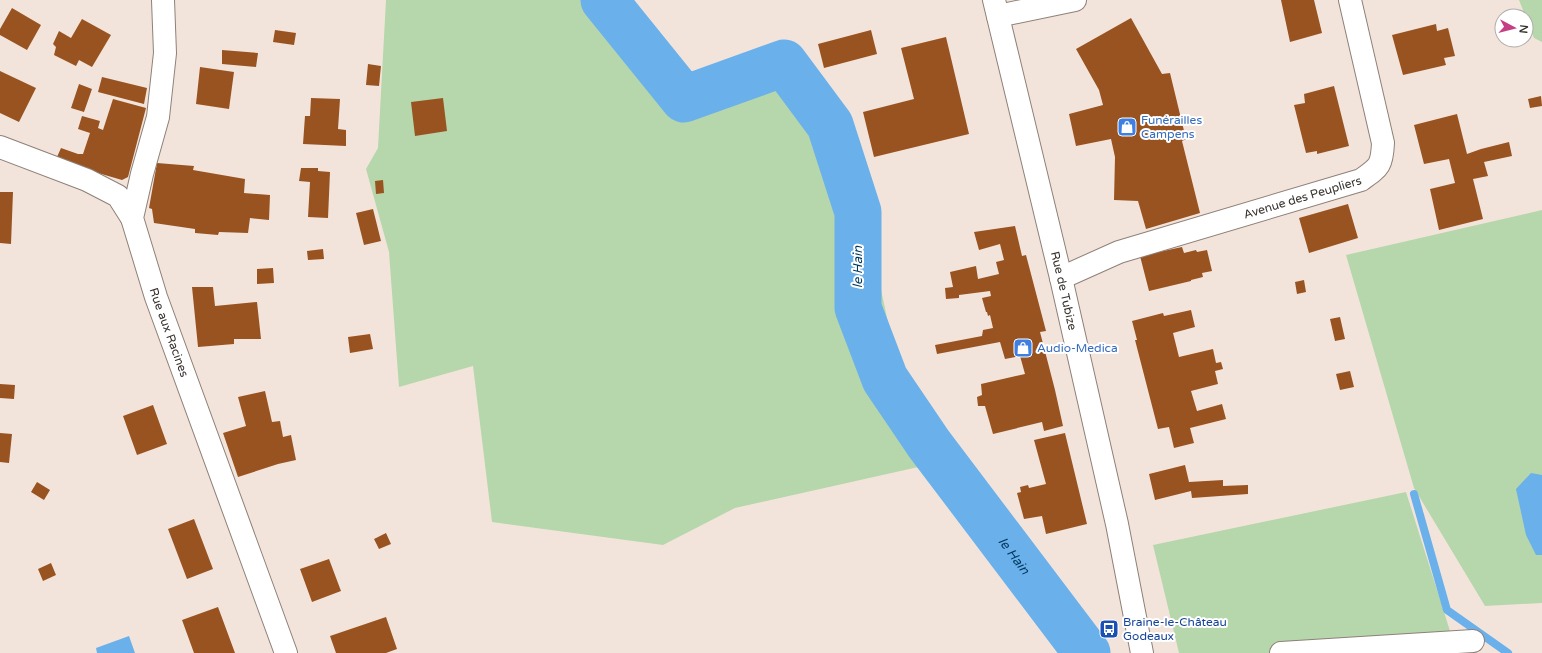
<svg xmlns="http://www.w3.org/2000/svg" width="1542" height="653" font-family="'Varela Round',sans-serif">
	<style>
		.green { fill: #b6d7ab }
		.water { fill: #6ab0eb }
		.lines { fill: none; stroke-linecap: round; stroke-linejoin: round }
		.stream { stroke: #6ab0eb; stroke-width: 8 }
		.river { stroke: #6ab0eb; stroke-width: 47 }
		.building { fill: #995320 }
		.minor-casing { stroke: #8e8078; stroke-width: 24 }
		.secondary-casing { stroke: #8e8078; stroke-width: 24 }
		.minor { stroke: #fff; stroke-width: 22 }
		.secondary { stroke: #fff; stroke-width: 22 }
		.labels { text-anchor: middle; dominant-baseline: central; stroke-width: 4; stroke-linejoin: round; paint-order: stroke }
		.shop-label { font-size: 12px; fill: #366cbe; stroke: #fff; text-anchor: start }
		.street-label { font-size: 12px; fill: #36312d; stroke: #fff }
		.transit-label { font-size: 12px; fill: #164399; stroke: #fff; text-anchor: start }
		.water-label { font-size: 13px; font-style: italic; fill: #00375d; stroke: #fff }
	</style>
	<rect width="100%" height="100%" fill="#f3e4db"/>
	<path class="green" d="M386,0h208l95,114 45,-18 58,-52 59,104 46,217 66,92 -228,51 -72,37 -171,-23 -19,-156 -74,21 -10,-135 -23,-83 12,-21z
		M1519,0h23v42l-8,-4z
		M1542,210v393l-57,3 -71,-118 -68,-233z
		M1406,492l51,161h-278l-26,-108z"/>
	<path class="water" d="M1531,473l11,2v80h-6l-10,-20 -10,-46z
		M129,636l6,17h-38l-1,-5z"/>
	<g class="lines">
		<path class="stream" d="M1414,494l33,116 61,43"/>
		<path class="river" id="s1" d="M604,0l80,99 100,-36 46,62 28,87v96l27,71 44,65 158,209"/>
	</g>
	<path class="building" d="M1281,0h33l8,33 -32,9z
		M12,8l29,17 -14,25 -27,-15v-6z
		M1131,18l31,56 8,-1 16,66 -4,2 18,72 -54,16 -8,-28 -24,-1 1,-43 -4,-18 -35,7 -7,-32 34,-9 -4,-15 -23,-41z
		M82,19l29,16 -19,32 -13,-7 -3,6 -22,-11 2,-8 -3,-3 6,-13 12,7z
		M1436,24l1,7 11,-3 7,28 -11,2 2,7 -43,10 -11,-40z
		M275,30l21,3 -2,12 -21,-3z
		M871,30l6,24 -53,14 -6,-24z
		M946,37l23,97 -95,23 -11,-45 51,-13 -13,-51z
		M222,50l36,3 -2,14 -34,-3z
		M368,64l13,2 -2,20 -13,-1z
		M200,67l34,5 -5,37 -33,-5z
		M0,71l36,17 -17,34 -19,-9z
		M102,77l45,11 -3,16 -46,-12z
		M79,84l13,5 -8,23 -13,-4z
		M1334,86l15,60 -32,8v-3l-11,2 -12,-48 11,-2 -1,-9z
		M1541,96l1,10 -12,2 -2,-9z
		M311,98l29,1 -2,30 8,1v16l-43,-2 2,-28h5z
		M443,98l4,33 -32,5 -4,-34z
		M113,99l33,9 -18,69 -6,3 -24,-7 -41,-16 4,-9 17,6h5l7,-21 -12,-4 4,-13 18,5 -2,7 5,2z
		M1457,114l10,40 14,-5 28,-7 3,14 -28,6 4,14 -15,3 10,40 -44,11 -9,-41 25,-6 -6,-24 -25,5 -10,-39z
		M157,163l37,3 -1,4 52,9 -1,14 26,2 -1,25 -19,-2 -2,15 -29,-1 -1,3 -23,-2v-4l-41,-6 -2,-14 -3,-1z
		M301,168h17v3l12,1 -2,46 -20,-1 2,-35 -11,-1z
		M383,180l1,13 -8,1 -1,-13z
		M0,192h13l-2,52 -11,-1z
		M1348,204l10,34 -49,15 -10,-35z
		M373,209l8,32 -17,4 -8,-32z
		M1015,226l7,30 4,-1 20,76 -6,1 15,58 8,36 -19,5 -2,-9 -49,12 -8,-28h-7l-1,-9 5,-2 -1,-11 44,-10 -5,-18 -15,3 -5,-17 -63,12 -2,-9 47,-9 1,-6 10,-2 -3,-13 -2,1 -1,-4h-1l-4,-14 9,-2 -1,-5 -31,4v3l-13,1 -1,-11 8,-1 -3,-15 26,-6 2,13 21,-5 -3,-12 8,-2 -4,-16 -21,6 -5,-18z
		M1182,247l2,6 12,-3 1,2 10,-2 5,21 -10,2 1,4 -12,3v1l-42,10 -9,-35z
		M323,249l1,10 -16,1 -1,-9z
		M273,268l1,15 -17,1v-15z
		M1304,280l2,12 -9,2 -2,-12z
		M192,287h21l2,19 42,-4 4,37h-27v5l-36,3z
		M1191,310l4,17 -22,6 6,24 34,-8 3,14 5,-1 2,7 -8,2 3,13 -27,7 6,20 25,-7 4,15 -36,9 4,15 -20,5 -5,-21 -11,2 -23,-89h2l-5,-19 31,-8 1,3z
		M1340,317l5,22 -10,2 -5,-22z
		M370,334l3,15 -23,4 -2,-16z
		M1350,371l4,16 -14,3 -4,-16z
		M0,384l15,1 -1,14 -14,-1z
		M265,391l7,31 8,-1 3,16 8,-2 5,25 -18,4 -40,13 -15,-44 23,-7 -8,-29z
		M153,405l14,39 -30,11 -14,-39z
		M0,433l12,1 -3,29 -9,-1z
		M1065,433l22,91 -41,10 -4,-18 -18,3 -7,-26 4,-1 -1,-5 8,-2 1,3 17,-4 -12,-44z
		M1185,465l4,17 34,-2v6l25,-1v9l-56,4 -1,-7 -36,9 -6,-26z
		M37,482l13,8 -6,10 -13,-8z
		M194,519l19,50 -26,10 -19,-50z
		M386,533l5,11 -12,5 -5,-10z
		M329,559l12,32 -29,11 -12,-33z
		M51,563l5,12 -13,6 -5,-12z
		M218,607l17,46h-41l-12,-33z
		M386,617l11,32 -11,4h-50l-6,-17z"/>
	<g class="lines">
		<g class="minor-casing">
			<g id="minor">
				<path id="s2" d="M163,0l2,53 -7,64 -16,57 -10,44 24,79 130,356"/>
				<path d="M998,16l77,-16"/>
				<path d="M0,147l87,33 31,16 14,22"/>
				<path id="s3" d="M1061,278l58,-26 242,-72c18,-13 21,-14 22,-37l-33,-143"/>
				<path d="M1281,653l192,-12"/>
			</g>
		</g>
		<g class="secondary-casing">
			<g id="secondary">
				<path id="s4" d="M994,0l67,278 56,246 25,129"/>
			</g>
		</g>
		<use href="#minor" class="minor"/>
		<use href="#secondary" class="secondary"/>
	</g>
	<defs>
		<g id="shop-square" transform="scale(1)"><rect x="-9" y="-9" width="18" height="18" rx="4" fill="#3f7fe0" stroke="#fff"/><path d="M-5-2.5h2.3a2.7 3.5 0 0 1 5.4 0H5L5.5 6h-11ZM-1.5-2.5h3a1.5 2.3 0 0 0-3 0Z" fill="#fff"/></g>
		<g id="bus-square" transform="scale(1)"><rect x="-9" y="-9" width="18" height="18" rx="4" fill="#1a4fb4" stroke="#fff"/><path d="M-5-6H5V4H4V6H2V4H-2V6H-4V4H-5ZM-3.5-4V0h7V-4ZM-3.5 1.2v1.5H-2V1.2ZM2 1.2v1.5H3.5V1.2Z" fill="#fff"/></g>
	</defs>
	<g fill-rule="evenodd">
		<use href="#shop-square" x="1127" y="127"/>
		<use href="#shop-square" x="1023" y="348"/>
		<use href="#bus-square" x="1109" y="629"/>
	</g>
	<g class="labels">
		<g class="shop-label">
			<text x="1141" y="120">Funérailles<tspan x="1141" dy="14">Campens</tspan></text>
			<text x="1037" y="348">Audio-Medica</text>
		</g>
		<g class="street-label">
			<text stroke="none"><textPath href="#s3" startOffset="255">Avenue des Peupliers</textPath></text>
			<text stroke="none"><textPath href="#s4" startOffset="299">Rue de Tubize</textPath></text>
			<text stroke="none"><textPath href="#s2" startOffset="342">Rue aux Racines</textPath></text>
		</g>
		<g class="transit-label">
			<text x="1123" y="622">Braine-le-Château<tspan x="1123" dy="14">Godeaux</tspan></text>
		</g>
		<g class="water-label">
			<text transform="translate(858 267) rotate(-90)">le Hain</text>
			<text stroke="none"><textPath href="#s1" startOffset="793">le Hain</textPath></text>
		</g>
	</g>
	<g transform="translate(1514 28) rotate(97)"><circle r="19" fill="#ffffff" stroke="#afadab"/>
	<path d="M0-3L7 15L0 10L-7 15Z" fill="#c54083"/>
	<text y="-6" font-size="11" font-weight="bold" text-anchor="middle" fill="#36312d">N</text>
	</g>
</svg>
